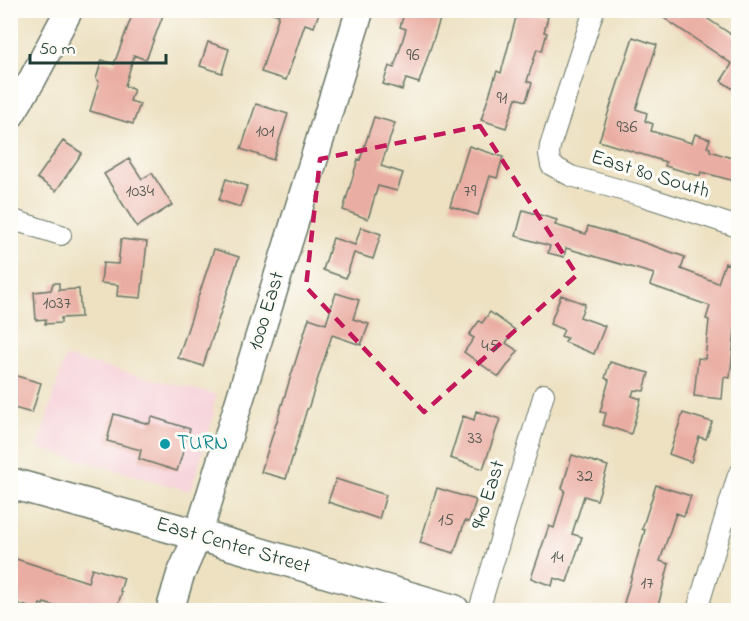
<svg xmlns="http://www.w3.org/2000/svg" width="749" height="621" font-family="'Indie Flower',sans-serif">
	<style>
		.built { fill: #f6cfd8 }
		.building { fill: #eaada3 }
		.lines { fill: none; stroke-linecap: round; stroke-linejoin: round }
		.street-casing { stroke: #677666; stroke-width: 22 }
		.secondary-casing { stroke: #677666; stroke-width: 30 }
		.primary-casing { stroke: #677666; stroke-width: 33 }
		.street { stroke: #fff; stroke-width: 20 }
		.secondary { stroke: #fff; stroke-width: 27 }
		.primary { stroke: #fff; stroke-width: 30 }
		.marked { fill: none; stroke: #c2185b; stroke-width: 4.5; stroke-dasharray: 12 8; stroke-linejoin: round }
		.culture-dot { fill: #0f9aa8; stroke: #fdfcf7; stroke-width: 2 }
		.labels { text-anchor: middle; dominant-baseline: central; stroke-width: 6; stroke-linejoin: round; paint-order: stroke }
		.number-label { font-size: 18px; fill: #525950 }
		.street-label { font-size: 21px; fill: #1f3d34; stroke: #fdfcf7 }
		.culture-label { font-size: 21px; fill: #0d838f; stroke: #fdfcf7; text-anchor: start }
	</style>
	<rect width="100%" height="100%" fill="#fdfcf7"/>
	<filter id="ink" filterUnits="userSpaceOnUse"><feTurbulence type="fractalNoise" baseFrequency=".0167" numOctaves="2"/><feDisplacementMap in="SourceGraphic" scale="12" xChannelSelector="R" yChannelSelector="G"/><feConvolveMatrix kernelMatrix="1 2 1 2 8 2 1 2 1" color-interpolation-filters="sRGB"/></filter>
	<filter id="wash" filterUnits="userSpaceOnUse"><feTurbulence type="fractalNoise" baseFrequency=".008" numOctaves="4" result="noise"/><feDisplacementMap in="SourceGraphic" scale="24" xChannelSelector="R" yChannelSelector="G"/><feGaussianBlur stdDeviation="1.35" result="paint"/><feColorMatrix in="noise" values="0 0 0 0 0 0 0 0 0 0 0 0 0 0 0 0 0 1.4 0 .05"/><feComposite in="paint" operator="in"/></filter>
	<g filter="url(#wash)">
		<rect width="100%" height="100%" fill="#ede1c2"/>
		<path class="built" d="M65,357l152,38 -5,16h3l-22,73 -4,6h-3l-148,-42z"/>
		<g id="blocks">
			<path class="building" d="M134,10h31l-19,50 -12,-5 -9,31 9,3 -4,12 10,3 -7,20 -43,-13 9,-29 -3,-3 6,-19 12,4z
				M272,10h48l-6,17 -9,-3 -19,56 -25,-8 18,-57 -7,-2z
				M405,10h38l-24,73 -13,-4 -4,11 -19,-6 6,-18 5,2 12,-39 -6,-2z
				M518,10h9l21,7 -4,15 3,1 -5,18 -5,-2 -10,32 5,2 -6,18 -10,-3 -10,30 -25,-8 16,-49 4,2z
				M652,10h46l11,8 -1,1 30,20v53l-17,-11 11,-17z
				M633,37l24,8 -21,64 11,4 -2,8 8,3 -2,7 41,12 3,-9 15,5 -3,8 3,1v3l28,9v22l-37,-10 -1,4 -35,-10 1,-4 -67,-21z
				M208,42l21,7 -7,24 -22,-7z
				M256,104l32,10 -15,46 -32,-11z
				M374,117l21,6 -14,43 22,7 -6,18 -19,-5 -10,33 -25,-9 15,-51 2,1z
				M63,141l19,12 -26,38 -19,-13z
				M469,146l34,11 -6,21 -7,-2 -12,39 -28,-9z
				M129,159l13,20 10,-6 20,32 -35,22 -33,-53z
				M226,179l21,7 -7,21 -21,-7z
				M523,210l34,10 -2,5 31,9 2,-8 46,13 51,18 -4,12 37,14 7,-20 13,5v62l-3,-1 -5,49 -6,-1 -2,22 -28,-3 4,-38 7,1 4,-39 -3,-1 4,-13 -60,-21 4,-11 -88,-26 -2,9 -16,-4 2,-7 -34,-10z
				M361,227l20,7 -8,25 -19,-6 -8,25 -23,-8 10,-32 22,7z
				M121,239l26,3 -6,56 -24,-2 1,-11 -17,-2 2,-20 15,1z
				M214,249l25,8 -36,109 -25,-8z
				M53,283h6v7l20,-1 2,28 -20,1v5l-16,1 1,-5 -10,1 -2,-28 17,-2z
				M336,293l23,7 -6,19 16,5 -8,21 -29,-10 -24,74h-1l-21,70 -25,-7 48,-154 17,6z
				M561,295l24,9 -5,13 25,9 -11,28 -29,-12 2,-4 -6,-2 3,-6 -14,-6z
				M490,312l25,18 -9,13 12,8 -19,26 -35,-25 10,-14 -5,-3 10,-14 3,2z
				M610,362l39,11 -5,18 -10,-1 -2,6 9,3 -10,35 -28,-9 3,-12 -6,-1 9,-32 -4,-2z
				M10,374l31,9 -9,30 -22,-6z
				M476,411l24,8 -17,50 -33,-11 13,-42 11,4z
				M683,413l29,9 -6,17 -7,-2 -8,25 -22,-8z
				M114,414l35,10 3,-7 38,12 -13,42 -38,-12 2,-9 -34,-9z
				M572,455l36,11 -11,34 -13,-4 -12,38 10,3 -15,45 -13,-4 -2,8 -21,-8 18,-52 5,2 11,-38 -3,-2z
				M336,479l50,16 -7,24 -51,-17z
				M656,485l35,11 -7,20 -8,-3 -16,48 9,3 -11,42 -7,-2 -1,6h-28l23,-80 -3,-1z
				M437,488l39,12 -7,22 -4,-1 -11,32 -34,-10z
				M13,558l75,24 4,-14 32,10 -4,13 2,1 -6,18h-49l-23,-7 -1,2 -3,-1 -2,6 -28,-9v-35z"/>
		</g>
	</g>
	<g filter="url(#ink)">
		<use href="#blocks" fill-opacity="0" stroke="#677666" stroke-width="1.5"/>
		<g class="lines">
			<g class="street-casing">
				<path id="street" d="M594,10l-44,136 -1,8 2,11 20,11 72,20 95,31
					M10,219l51,16
					M479,610l65,-216
					M697,610l41,-135"/>
			</g>
			<g class="secondary-casing">
				<path id="secondary" d="M10,116l22,-36 37,-70
					M170,610l10,-34 18,-41 162,-525"/>
			</g>
			<g class="primary-casing">
				<path id="primary" d="M10,483l188,52 256,75"/>
			</g>
			<use href="#street" class="street"/>
			<use href="#secondary" class="secondary"/>
			<use href="#primary" class="primary"/>
		</g>
	</g>
	<path class="marked" d="M480,126l97,149 -153,137 -118,-125 14,-128z"/>
	<circle class="culture-dot" cx="165" cy="444" r="6"/>
	<g class="labels">
		<g class="number-label">
			<text x="413" y="56">96</text>
			<text x="502" y="99">91</text>
			<text x="627" y="128">936</text>
			<text x="265" y="132">101</text>
			<text x="140" y="192">1034</text>
			<text x="470" y="192">79</text>
			<text x="57" y="304">1037</text>
			<text x="490" y="347">45</text>
			<text x="475" y="439">33</text>
			<text x="585" y="477">32</text>
			<text x="446" y="521">15</text>
			<text x="557" y="558">14</text>
			<text x="647" y="584">17</text>
		</g>
		<g class="street-label">
			<text transform="translate(650 175) rotate(17)">East 80 South</text>
			<text transform="translate(267 311) rotate(-73)">1000 East</text>
			<text transform="translate(489 495) rotate(-73)">940 East</text>
			<text transform="translate(233 546) rotate(16)">East Center Street</text>
		</g>
		<g class="culture-label">
			<text x="177" y="444">TURN</text>
		</g>
	</g>
	<rect width="749" height="621" fill="none" stroke="#fdfcf7" stroke-width="36"/>
	<path d="M30 54v9h136v-9" fill="none" stroke="#1f3d34" stroke-width="3"/>
	<text x="39" y="54" font-size="18" fill="#1f3d34" stroke="#fdfcf7" stroke-width="4.5" paint-order="stroke">50 m</text>
</svg>
